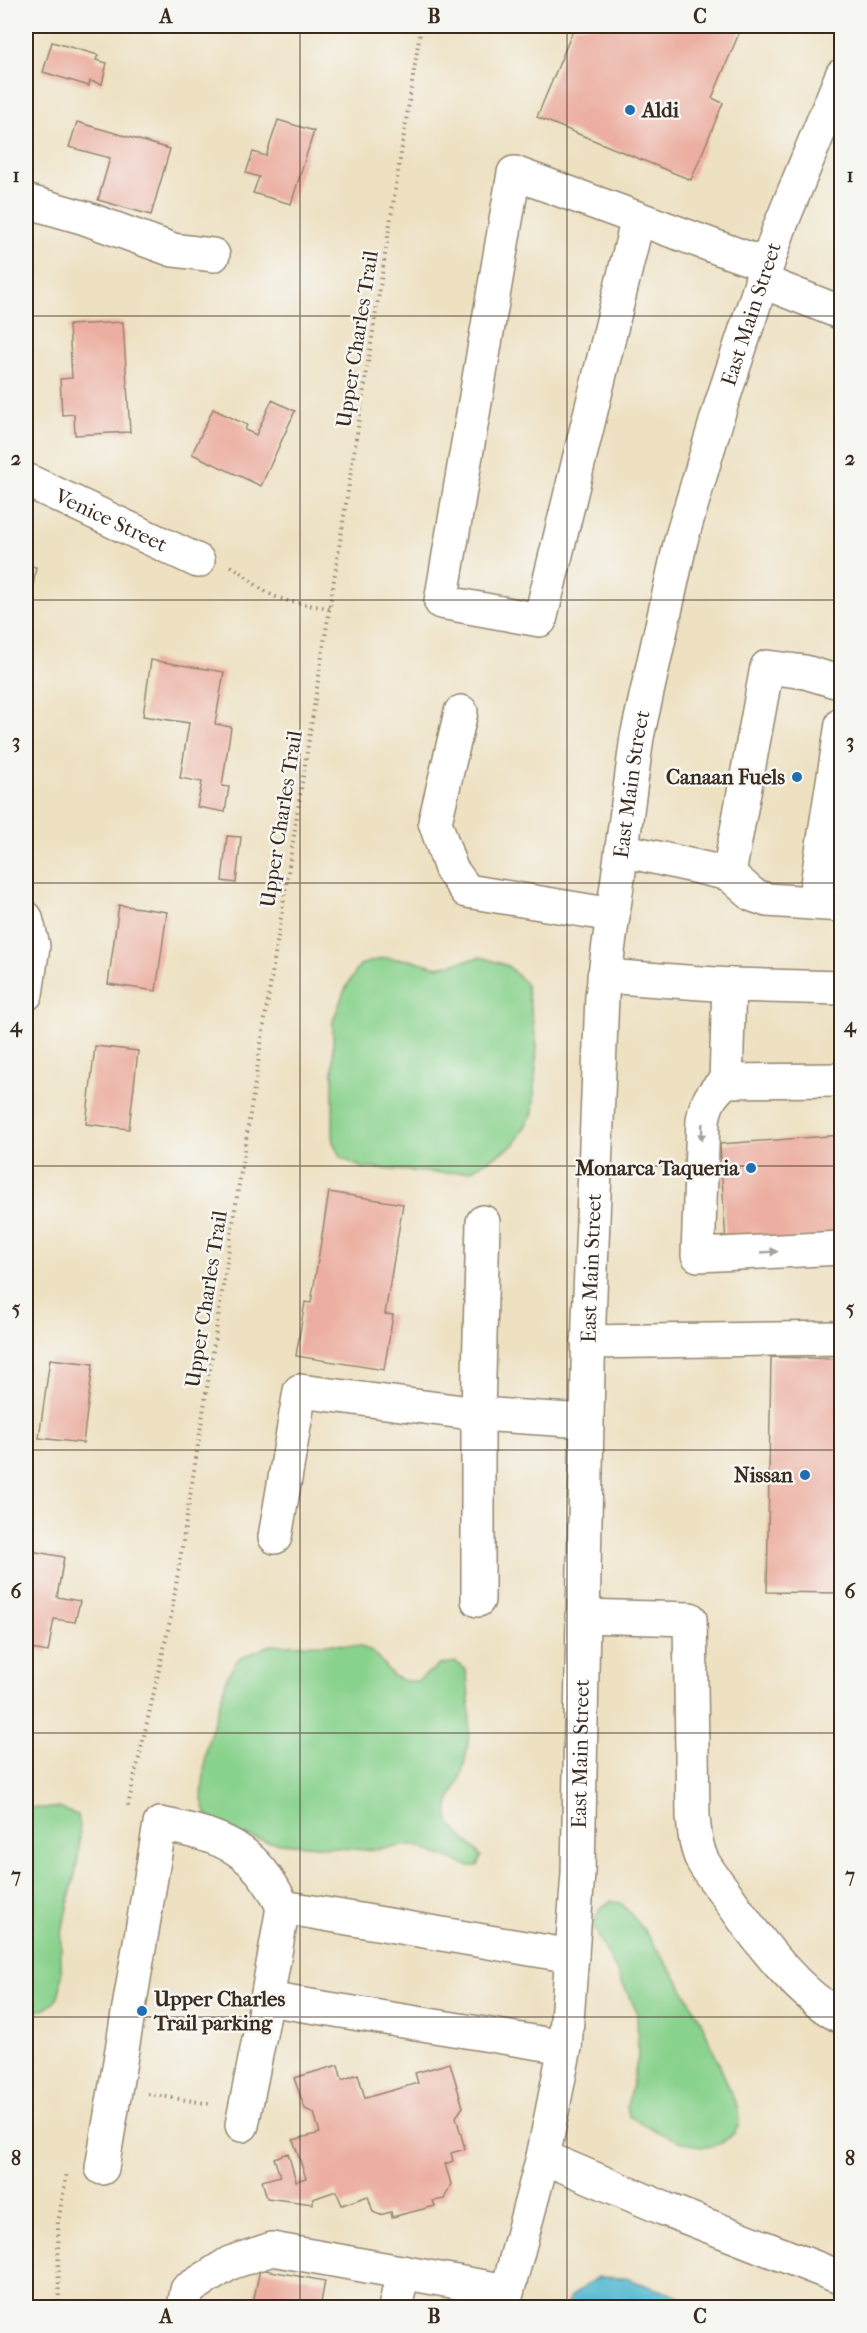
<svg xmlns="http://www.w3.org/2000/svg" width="867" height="2333" font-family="'IM FELL French Canon',serif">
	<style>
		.green { fill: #89d28d; stroke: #627e56; stroke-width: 1.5 }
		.water { fill: #51b8cf; stroke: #467176; stroke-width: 1.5 }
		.building { fill: #ecaea0 }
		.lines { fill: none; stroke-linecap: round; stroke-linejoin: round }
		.minor-casing { stroke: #948670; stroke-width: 36 }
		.major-casing { stroke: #948670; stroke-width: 36 }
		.path { stroke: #948670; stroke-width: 4; stroke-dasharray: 1.5 4.5; stroke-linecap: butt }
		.minor { stroke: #fff; stroke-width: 33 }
		.major { stroke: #fff; stroke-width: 33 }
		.oneway { fill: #a79f9a }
		.grid { fill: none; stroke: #3b2a1e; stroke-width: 1.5; stroke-opacity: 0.55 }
		.poi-dot { fill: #1f6fb2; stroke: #f6f6f2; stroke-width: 2 }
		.labels { text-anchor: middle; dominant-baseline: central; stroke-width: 5; stroke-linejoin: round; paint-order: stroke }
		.poi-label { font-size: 21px; font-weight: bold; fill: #3b2a1e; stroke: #f6f6f2; text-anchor: end }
		.street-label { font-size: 21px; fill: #3b2a1e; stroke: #f6f6f2 }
		.neatline { fill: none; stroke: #3b2a1e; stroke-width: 2 }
		.grid-label { font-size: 20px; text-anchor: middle; font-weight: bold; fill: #3b2a1e }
	</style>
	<rect width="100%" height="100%" fill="#f6f6f2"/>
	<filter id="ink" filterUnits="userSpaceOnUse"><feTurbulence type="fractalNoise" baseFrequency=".0167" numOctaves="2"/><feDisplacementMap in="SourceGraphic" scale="12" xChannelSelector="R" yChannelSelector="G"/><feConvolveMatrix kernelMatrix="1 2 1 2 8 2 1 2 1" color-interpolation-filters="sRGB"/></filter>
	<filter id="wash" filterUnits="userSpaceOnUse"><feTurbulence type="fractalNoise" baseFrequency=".008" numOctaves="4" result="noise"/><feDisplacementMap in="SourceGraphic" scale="24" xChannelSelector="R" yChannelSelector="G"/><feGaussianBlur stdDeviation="1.35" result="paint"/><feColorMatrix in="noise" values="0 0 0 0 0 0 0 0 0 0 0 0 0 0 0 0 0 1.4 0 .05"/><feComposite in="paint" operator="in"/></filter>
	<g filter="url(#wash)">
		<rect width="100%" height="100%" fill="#eee1c2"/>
		<path class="green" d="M481,957l27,9 18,18 11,61 -4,68 -19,32 -44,26 -27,2 -81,-5 -20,-10 -9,-16v-121l12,-32 15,-24 23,-7 29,2 26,7z
			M333,1644l28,2 14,8 18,22 12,5h12l22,-16 17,-3 10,8c5,36 6,70 -5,105 -5,17 -19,30 -11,48 6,11 24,22 31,34l-3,9h-9l-56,-21 -49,5 -95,-8 -44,-11 -19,-18 -4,-14 4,-51 22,-73 10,-16 33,-14z
			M26,1808h33l19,7c8,42 -13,84 -17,127 -2,16 5,45 -6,59 -7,8 -20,11 -29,14z
			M611,1901l11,3 18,21 38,55 23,41 37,88c0,4 1,10 1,14 -3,14 -23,25 -37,24 -18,-1 -57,-21 -73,-31l-2,-9 11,-50 -1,-45 -43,-85c2,-12 5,-20 17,-26z"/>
		<path class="water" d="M598,2277l28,1 82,29h-142l4,-10z"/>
		<g id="blocks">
			<path class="building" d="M575,26h167l-30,72 11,5 -32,77 -154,-63z
				M52,42l46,13 -2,5 11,3 -5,21 -12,-3 -1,5 -46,-14z
				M278,120l36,11 -23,73 -38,-11 6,-16 -13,-4 7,-21 13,4z
				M77,122l93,27 -19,66 -53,-15 12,-42 -41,-11z
				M123,322l7,110 -55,3 -1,-21 -12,1 -2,-36 12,-1 -3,-53z
				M272,400l23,11 -34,75 -69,-32 21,-45 34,16 -2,5 11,5z
				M26,565l10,2 -9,57h-1z
				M151,660l73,12 -9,52 16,3 -9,59 7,1 -4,25 -28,-5 5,-25 -22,-4 9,-55 -46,-7z
				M227,836l14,1 -5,46 -14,-2z
				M119,905l48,7 -11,79 -48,-7z
				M95,1046l43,5 -9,78 -43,-5z
				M842,1135v101l-116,8 -6,-100z
				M329,1192l74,12 -18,110 8,1 -9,55 -88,-14 9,-54 6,1z
				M771,1357l71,2v234l-75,-1z
				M50,1359l43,5 -10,79 -44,-5z
				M26,1550l38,7 -7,40 23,4 -5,21 -21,-3 -6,33 -22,-4z
				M450,2063l13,44 -7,10 9,32 -14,4 2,8 -8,3 6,20 -7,15 -11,2 2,5 -43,11 -1,-5 -11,3 -7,-3 -5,-16 -26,9 -6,-14 -23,8v5l-46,-6 -5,-17 18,-5 -6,-18 14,-5 8,28 10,-3 -13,-38 27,-7 -6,-20 -9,-4 -11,-31 44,-13 4,15 16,-6 7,24 53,-15 -3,-10z
				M260,2269l65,12 -5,27h-68z"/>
		</g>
	</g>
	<g filter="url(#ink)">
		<use href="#blocks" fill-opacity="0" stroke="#948670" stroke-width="1.5"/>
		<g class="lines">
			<g class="minor-casing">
				<g id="minor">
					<path d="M26,201l59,17 88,32 40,5"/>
					<path d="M638,218l-98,402 -99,-18 73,-429 224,82 29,10"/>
					<path d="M761,281l81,32"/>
					<path id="s1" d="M26,480l172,81"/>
					<path d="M461,712l-26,110 16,47 16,22 146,24"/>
					<path d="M622,850l107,24 24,21 14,5 75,5"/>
					<path d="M729,874l38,-207 38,5 37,11"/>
					<path d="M814,903l28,-179"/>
					<path d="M26,918l7,28 -7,48"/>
					<path d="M604,976l125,9"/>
					<path d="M842,1080l-116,1c-14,12 -20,21 -23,39l-5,135 144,-7"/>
					<path d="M726,1081l3,-96 113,3"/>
					<path d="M588,1342l254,-4"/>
					<path d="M275,1537l25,-146 178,23 5,-192"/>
					<path d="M478,1600v-186l108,7"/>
					<path d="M582,1616l108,3 3,197c1,15 3,31 9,44 6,12 16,23 24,34 27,40 73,102 116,123"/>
					<path d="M565,2047l-298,-48 16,-92 289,49"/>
					<path d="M242,2125l25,-126"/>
					<path d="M543,2157l122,52 177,69"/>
					<path d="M102,2168l58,-344c62,12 95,23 123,83"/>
					<path d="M184,2308l3,-18 43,-27 42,-14 235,42"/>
					<path d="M395,2308l8,-36"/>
				</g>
			</g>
			<g class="major-casing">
				<g id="major">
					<path id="s2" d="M503,2308l40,-151 22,-110 13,-174 11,-554 13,-323 35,-259 44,-197 40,-135 58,-176 63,-154"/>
				</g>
			</g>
			<path class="path" d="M231,566c13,7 22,18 35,26 19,11 42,13 64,16
				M128,1806l43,-189 250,-1591
				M148,2094l63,10
				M59,2308l-1,-85 9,-51"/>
			<use href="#minor" class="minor"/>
			<use href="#major" class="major"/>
		</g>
		<defs><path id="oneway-solid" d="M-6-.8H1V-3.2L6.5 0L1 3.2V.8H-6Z" transform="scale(1.5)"/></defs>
		<g class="oneway">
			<use href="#oneway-solid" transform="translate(702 1132) rotate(93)"/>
			<use href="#oneway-solid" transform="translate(769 1252) rotate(-3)"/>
		</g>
	</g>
	<path class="grid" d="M300,26v2282M567,26v2282M26,316h816M26,600h816M26,883h816M26,1166h816M26,1450h816M26,1733h816M26,2017h816"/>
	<g class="poi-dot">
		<circle cx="630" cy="110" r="6"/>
		<circle cx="797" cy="777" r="6"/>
		<circle cx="751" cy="1168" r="6"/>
		<circle cx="805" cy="1475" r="6"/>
		<circle cx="142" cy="2011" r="6"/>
	</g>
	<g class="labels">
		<g class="poi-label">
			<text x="642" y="110" text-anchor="start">Aldi</text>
			<text x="785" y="777">Canaan Fuels</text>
			<text x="739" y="1168">Monarca Taqueria</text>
			<text x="793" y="1475">Nissan</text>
			<text x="154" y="1999" text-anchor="start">Upper Charles<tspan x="154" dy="24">Trail parking</tspan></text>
		</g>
		<g class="street-label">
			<text stroke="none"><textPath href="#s2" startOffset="2020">East Main Street</textPath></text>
			<text transform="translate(357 339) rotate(-81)">Upper Charles Trail</text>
			<text stroke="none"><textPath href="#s1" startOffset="94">Venice Street</textPath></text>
			<text stroke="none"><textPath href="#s2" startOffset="1534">East Main Street</textPath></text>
			<text transform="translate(281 819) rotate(-81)">Upper Charles Trail</text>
			<text stroke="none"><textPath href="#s2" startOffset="1048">East Main Street</textPath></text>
			<text transform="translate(206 1299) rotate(-81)">Upper Charles Trail</text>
			<text stroke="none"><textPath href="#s2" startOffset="562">East Main Street</textPath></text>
		</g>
	</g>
	<rect width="867" height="2333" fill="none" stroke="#f6f6f2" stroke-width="66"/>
	<rect x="33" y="33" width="801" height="2267" class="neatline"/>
	<g class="grid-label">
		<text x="166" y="23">A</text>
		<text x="434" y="23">B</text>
		<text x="700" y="23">C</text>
		<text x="16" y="182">1</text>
		<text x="850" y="182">1</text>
		<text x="16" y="465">2</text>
		<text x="850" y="465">2</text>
		<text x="16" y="748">3</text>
		<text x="850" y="748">3</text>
		<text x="16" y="1032">4</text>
		<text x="850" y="1032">4</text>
		<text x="16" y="1315">5</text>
		<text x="850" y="1315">5</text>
		<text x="16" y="1598">6</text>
		<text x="850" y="1598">6</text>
		<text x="16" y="1882">7</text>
		<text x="850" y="1882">7</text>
		<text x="16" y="2165">8</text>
		<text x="850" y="2165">8</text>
		<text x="166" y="2323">A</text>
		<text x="434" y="2323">B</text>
		<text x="700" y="2323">C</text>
	</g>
</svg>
